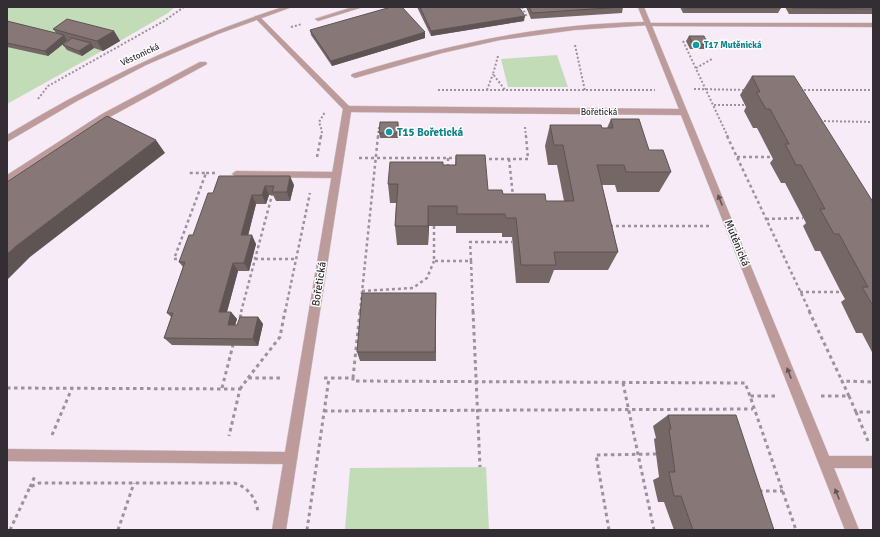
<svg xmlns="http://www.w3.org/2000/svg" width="880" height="537" font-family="Signika,sans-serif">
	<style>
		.green { fill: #c3dcb8 }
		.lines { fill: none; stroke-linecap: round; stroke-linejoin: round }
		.service-casing { stroke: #d3c9d3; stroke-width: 1 }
		.minor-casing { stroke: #d3c9d3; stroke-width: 1 }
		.tertiary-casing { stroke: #d3c9d3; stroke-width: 1 }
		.path-far2 { stroke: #9b929b; stroke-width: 2; stroke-dasharray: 2 2; stroke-linecap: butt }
		.path-far1 { stroke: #9b929b; stroke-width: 2.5; stroke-dasharray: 3 3; stroke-linecap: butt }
		.path { stroke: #9b929b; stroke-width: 3; stroke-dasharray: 3.5 3.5; stroke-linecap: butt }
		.service { fill: #bc9b9a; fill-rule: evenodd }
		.minor { fill: #bc9b9a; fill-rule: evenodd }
		.tertiary { fill: #bc9b9a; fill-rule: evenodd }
		.wall { fill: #746766 }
		.shaded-wall { fill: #5e5453 }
		.building { fill: #877877; stroke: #5e5453 }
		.oneway { fill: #635457 }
		.culture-dot { fill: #0f9aa8; stroke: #fff; stroke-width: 1.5 }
		.labels { text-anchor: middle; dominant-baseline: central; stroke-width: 3; stroke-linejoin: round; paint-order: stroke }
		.far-culture-label { font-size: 9px; font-weight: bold; fill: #0d838f; stroke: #fff; text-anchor: start }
		.far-street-label { font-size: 9px; fill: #332e33; stroke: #fff }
		.culture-label { font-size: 11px; font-weight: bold; fill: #0d838f; stroke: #fff; text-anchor: start }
		.street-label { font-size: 11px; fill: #332e33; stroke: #fff }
	</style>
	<rect width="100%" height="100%" fill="#f6ebf6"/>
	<path class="green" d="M7,7h168l-7,6 -48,28 -113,63z
		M557,55l11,32h-60l-7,-28z
		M486,467l3,63h-144l5,-62z"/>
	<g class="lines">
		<g class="service-casing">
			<path id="service" d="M353,7h10l-45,14 -3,-2z
				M638,7h6l7,17 -1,1 -76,5 -74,10 -58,13 -87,25 -4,-2 1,-2c99,-30 188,-50 292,-52z
				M200,62h6l1,2 -99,54 -101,64v-7l95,-61z
				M236,171l100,1 4,3 -4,3 -100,-1 -4,-3z"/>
		</g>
		<g class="minor-casing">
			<path id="minor" d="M255,16h4l90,90 330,3 -34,-85 1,-1h227v4l-221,-1 177,430h44v12h-39l25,62h-14l-164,-415 -330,-3 -65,418h-14l11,-66 -276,-3v-12l278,3 58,-343 -88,-91z"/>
		</g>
		<g class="tertiary-casing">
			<path id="tertiary" d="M283,7h9l-74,27 -72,31 -69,36 -70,41v-7c87,-53 178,-96 276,-128z"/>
		</g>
		<path class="path-far2" d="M522,7l5,10
			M291,27l11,-3
			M683,41l45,96
			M575,45l10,46
			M498,56l-5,18 12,16
			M696,68l16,-9
			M694,89l53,1
			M438,90h217
			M487,90l6,-16
			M800,90h73
			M38,99l10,-13 116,-65 20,-14
			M714,105h31
			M820,121l53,1
			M525,127l1,10
			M321,137l1,-6 -3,-9 6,-10
			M378,137l1,-11"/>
		<path class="path-far1" d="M727,136l83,176
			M317,157l4,-21
			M737,157h35
			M359,158h99
			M448,158v10
			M483,159h45l-2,-23
			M509,159l4,37
			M206,173h12
			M766,219l37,-1
			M434,226v35h37l-1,-19h42
			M610,226h99
			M183,259h-9l32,-86h-18
			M255,259h41
			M471,261l2,51
			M362,291l51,-3 14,-10 7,-17
			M800,292h41
			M241,312l31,-117
			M285,312l25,-119
			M360,312l18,-176"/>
		<path class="path" d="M473,311l7,156
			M809,311l33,70
			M240,318l2,-7
			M248,378l32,-41 5,-26
			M324,378h29v3l392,2 5,13
			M353,378l7,-67
			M623,383l31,147
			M7,388l233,1 -11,47
			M222,388l11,-43
			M240,389l8,-11h34
			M775,396h-25l46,134
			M821,396h28l-7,-15 31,1
			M849,396l7,16h17
			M324,411l429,-2
			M856,412l12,29
			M52,435l20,-47
			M30,487l5,-11
			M759,491h24
			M10,530l20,-43 9,-4h195c14,4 22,15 24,29
			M118,530l16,-47
			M307,530l22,-152
			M609,530l-13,-75 60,-1"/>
		<use href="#service" class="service"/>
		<use href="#minor" class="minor"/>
		<use href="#tertiary" class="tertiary"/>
	</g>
	<path class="wall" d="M417,7h102l5,14 -93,15z
		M526,7h97l-1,6 -91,6z
		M680,7h101v1l-3,5h-95z
		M785,7h88v7h-84z
		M7,21l50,13 -4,-5 61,2 6,10 -17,10 -9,-3 -12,8 -15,-6 -4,-5 5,-4h-1l-19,15 -41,-9z
		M310,30l115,8 -93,28 -21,-31z
		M689,36l19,8 -2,5h-16l-4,-8z
		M752,76l121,126v152l-11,-21h-6l-15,-31 4,-3 -4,-7 -21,-41h-5l-12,-25 3,-3 -21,-40h-4l-11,-20 3,-4 -16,-31h-4l-9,-17 2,-4 -6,-12z
		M611,119l38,31 22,22 -12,20h-42l-2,-7h-13l16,67 -10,18h-54l-5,13h-33l-4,-46h-10v-4h-46v-7h-27l-1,19h-31l-2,-19 1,-23h-6l-2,-19 55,-19h12l1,-10 32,35 15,4 43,7h18l-7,-36h-9l-3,-19 5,-21 57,3z
		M399,127l-1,11h-18l-1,-5z
		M219,176l75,9 -4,16h-14l-3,-6h-4l-3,9h-10l-8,31 8,9 -7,27h-11l-11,41h4l6,7 -2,6h2l21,-8 5,7 -5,22 -86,-1 -8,-7 7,-21 -4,-4 16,-46 -4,-5 14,-27 20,-42z
		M436,293v68h-76l-3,-9z
		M668,415l106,115h-100l-10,-28h-6l-5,-22 6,-3 -5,-38 2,-1 -3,-12z"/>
	<path class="shaded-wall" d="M525,16l-1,5 -93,15v-5z
		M114,31l6,10 -17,10 -6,-10z
		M425,32v6l-93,28 -1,-5z
		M64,35l3,6 -19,15 -3,-5z
		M91,43l3,5 -12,8 -3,-5z
		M398,122l1,5 -1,11 -1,-5z
		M156,140l9,13 -135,104 -23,23v-26l9,-8z
		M290,176l4,9 -4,16 -3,-9z
		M265,186l4,9 -3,9 -4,-9z
		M252,195l4,9 -10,40 -5,-9z
		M428,206l1,20 -1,19z
		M252,235l4,9 -7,27 -5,-8z
		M233,263l5,8 -13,48 -6,-7z
		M231,312l6,7 -4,13 -5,-7z
		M258,317l5,7 -5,22 -5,-7z"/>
	<path class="building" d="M391,7h11l23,25 -94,29 -21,-31z
		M420,7h99l6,9 -94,15z
		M529,7h94l-91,6z
		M685,7h96v1h-96z
		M791,7h82v2l-81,-1z
		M67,19l47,12 -17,10 -44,-12z
		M7,21l57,14 -19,16 -38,-8z
		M689,36h15l4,8h-15z
		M72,38l19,5 -12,8 -16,-6z
		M752,76h42l79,126v104l-11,-19h6l-6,-11 -23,-42h-5l-14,-25h5l-24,-44h-5l-11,-21h4l-19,-35h-4l-10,-17h4z
		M107,116l49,24 -140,106 -9,8v-72z
		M611,119h28l10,31h14l8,22h-45l-2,-7h-27l21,87h-64l2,13h-35l-5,-47h-10l-1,-4h-48v-8h-29v20h-33l3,-42h-10l2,-22h53v3h13v-10h29l3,35h14l1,4h42l1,7h28l-11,-56h-9l-4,-20h51l1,3h11z
		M380,122h18l-1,11h-18z
		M219,176h71l-3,16h-15l2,-6h-9l-3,9h-10l-11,40h11l-8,28h-11l-14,49h12l-3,13h9l3,-8h18l-5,22 -89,-1 9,-25h-6l18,-51h-6l10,-27h4l15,-42h5z
		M362,293h74l-1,59h-78z
		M668,415h68l38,115h-81l-12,-34h-7l-5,-24h6l-6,-43h2z"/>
	<defs><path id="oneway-solid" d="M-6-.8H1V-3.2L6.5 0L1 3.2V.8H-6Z"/></defs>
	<g class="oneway">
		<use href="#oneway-solid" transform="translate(720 200) rotate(-112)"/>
		<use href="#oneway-solid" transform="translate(789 373) rotate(-111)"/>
		<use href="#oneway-solid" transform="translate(837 494) rotate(-112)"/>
	</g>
	<g class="culture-dot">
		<circle cx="696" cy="45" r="4"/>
		<circle cx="389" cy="132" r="4"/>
	</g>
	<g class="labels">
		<g class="far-culture-label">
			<text x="704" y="45">T17 Mutěnická</text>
		</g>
		<g class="far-street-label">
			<text transform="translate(140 55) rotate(-25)">Věstonická</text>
			<text x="599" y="112">Bořetická</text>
		</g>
		<g class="culture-label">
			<text x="397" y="132">T15 Bořetická</text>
		</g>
		<g class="street-label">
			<text transform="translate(737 243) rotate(68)">Mutěnická</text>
			<text transform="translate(319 284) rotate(-81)">Bořetická</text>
		</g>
	</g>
	<rect width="880" height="537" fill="none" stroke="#332e33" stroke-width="16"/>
</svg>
